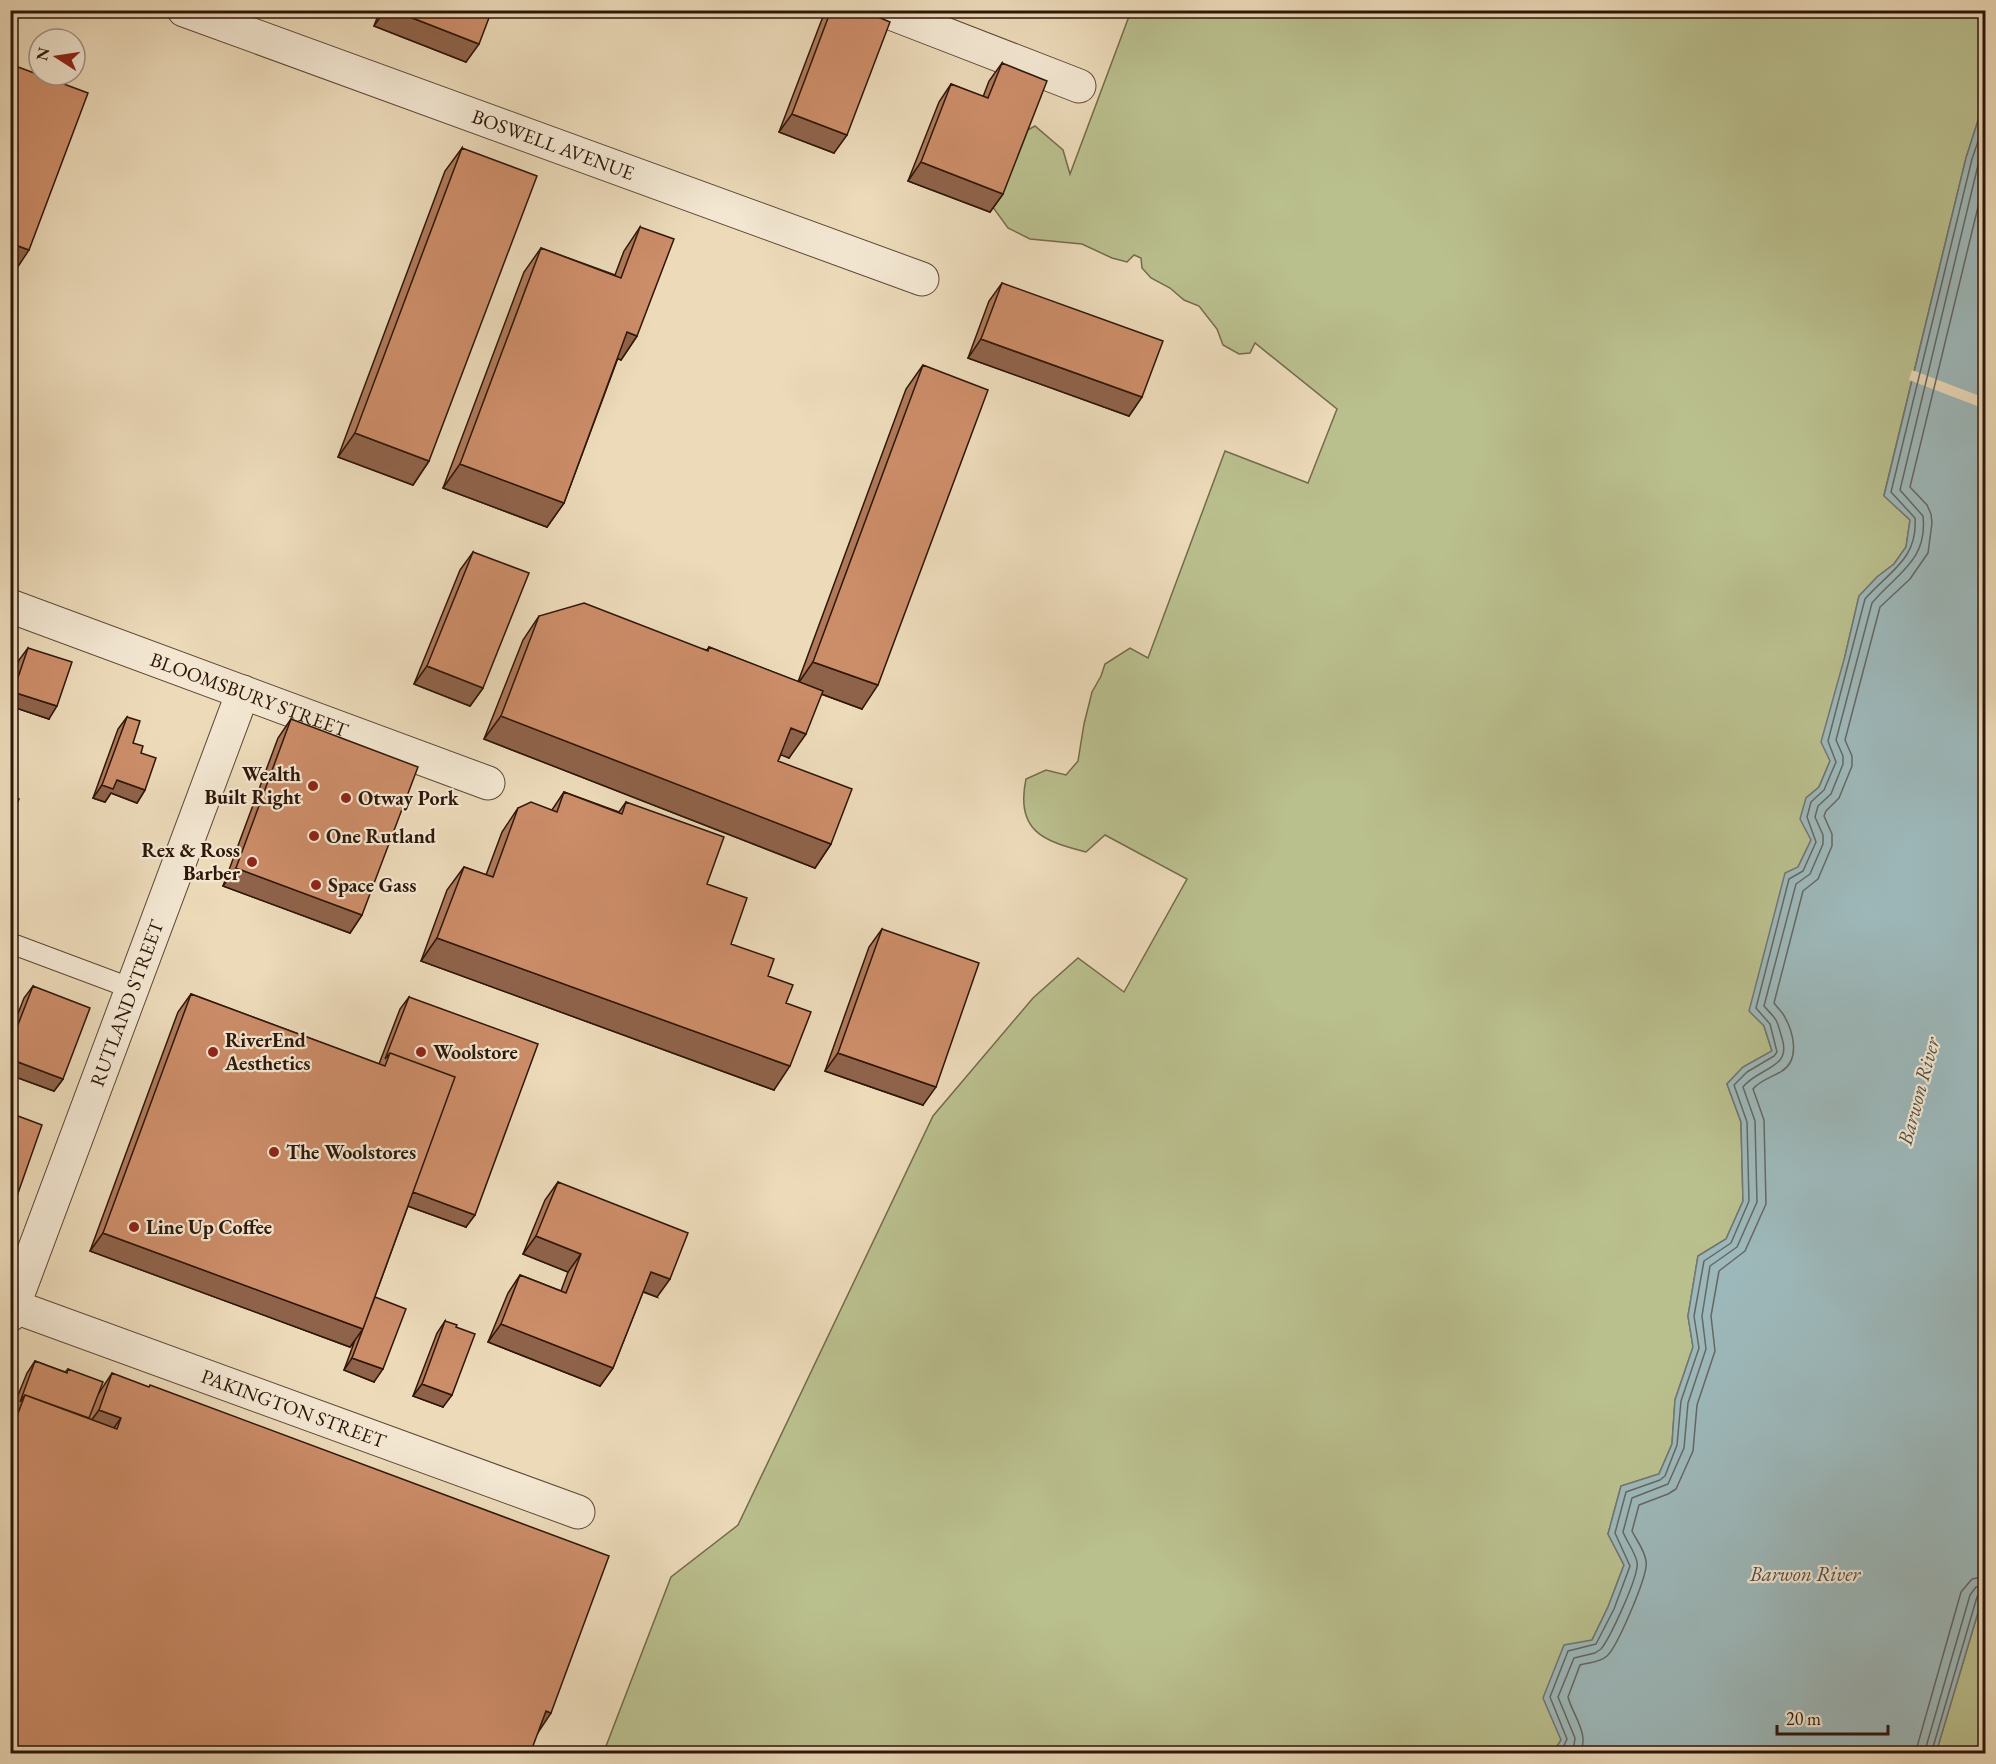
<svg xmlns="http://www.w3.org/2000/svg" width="1996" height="1764" font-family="'EB Garamond',serif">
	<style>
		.green { fill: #babf8e; stroke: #746a4c; stroke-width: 1.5 }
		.water { fill: #9db8ba; stroke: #717773; stroke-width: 1.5 }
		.pier { fill: #ecdab9 }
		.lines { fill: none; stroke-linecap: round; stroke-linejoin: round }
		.shore { stroke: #666762; stroke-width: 1.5 }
		.lane-casing { stroke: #5e4735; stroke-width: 22 }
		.street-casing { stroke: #5e4735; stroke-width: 35 }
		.lane { stroke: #f3e7d2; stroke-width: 20 }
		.street { stroke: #f3e7d2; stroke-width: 33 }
		.wall { fill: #af795a; stroke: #2e1609; stroke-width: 1.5 }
		.shaded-wall { fill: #8f634a; stroke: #2e1609; stroke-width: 1.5 }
		.building { fill: #cc8d69; stroke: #2e1609; stroke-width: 1.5 }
		.poi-dot { fill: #8f2418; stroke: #f3e7d2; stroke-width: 2 }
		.labels { text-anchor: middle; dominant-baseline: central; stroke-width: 4.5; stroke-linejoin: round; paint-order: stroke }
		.street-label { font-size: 20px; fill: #2e1609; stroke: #f3e7d2 }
		.poi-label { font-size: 20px; font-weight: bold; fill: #2e1609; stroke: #f3e7d2; text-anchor: start }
		.water-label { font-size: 21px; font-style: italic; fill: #554f47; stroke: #f3e7d2 }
	</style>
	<rect width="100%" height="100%" fill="#ecdab9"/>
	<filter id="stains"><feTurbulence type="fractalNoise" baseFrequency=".00333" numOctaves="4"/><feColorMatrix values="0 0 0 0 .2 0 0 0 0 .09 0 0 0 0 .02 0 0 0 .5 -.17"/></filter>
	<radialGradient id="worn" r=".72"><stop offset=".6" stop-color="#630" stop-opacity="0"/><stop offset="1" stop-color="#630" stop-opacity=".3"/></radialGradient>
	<path class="green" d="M1131,11h854v88l-19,59 -82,337 26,25 -4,27 -12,17 -17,13 -18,19 -14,60 -15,105 -11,26 -13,11 5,42 -13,27 -34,159 8,25 -29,16 -16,17 14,38 2,79 -17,38 -28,17 -10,60 5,31 -18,53 -3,44 -13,30 -38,12 -13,48 16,31 -16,42 -16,33 -31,100 -8,13 -950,1 68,-177 67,-52 195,-409 100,-118 45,-40 46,34 63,-113 -82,-44 -19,17c-43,-11 -71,-21 -60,-73l20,-9 20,5 12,-14 6,-37 8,-32 9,-16 4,-12 25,-16 18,10 77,-207 83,32 29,-74 -82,-66 -5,10 -11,1 -16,-9 -6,-16 -18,-23 -15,-6 -14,-12 -19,-10 -9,-10 -1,-10 -7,-3 -7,7 -15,-4 -30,-14 -52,-5 -22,-11 -16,-22 28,-72 15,-8 28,24 7,24z
		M1985,1589v164h-49z"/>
	<path class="water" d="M1985,99v1490l-49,164h-383l8,-13 -18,-42 21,-53 28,-5 16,-33 16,-42 -16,-31 13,-48 38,-12 13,-30 3,-44 18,-53 -5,-31 10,-60 28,-17 17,-38 -2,-79 -14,-38 16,-17 29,-16 -8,-25 -15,-15 36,-138 13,-6 13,-27 -11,-21 6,-21 13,-11 11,-26 -9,-19 24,-86 14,-60 18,-19 17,-13 12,-17 4,-27 -26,-24 82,-338z"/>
	<path class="pier" d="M1912,370l73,28v11l-76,-29z"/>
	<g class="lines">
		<path class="shore" d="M1560,1754l7,-15 -17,-42 18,-46 28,-7 18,-35 16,-43 -15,-33 11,-41 34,-12 5,-4 12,-31 4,-44 18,-53 -5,-32 10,-55 27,-18 18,-42 -2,-79 -13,-37 13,-13 27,-16 3,-4 -7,-28 -14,-16 33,-129 14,-8 13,-29 -9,-25 4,-15 13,-12 12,-28 -8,-21 37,-142c23,-27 53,-39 50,-81l-24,-26 81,-333 14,-41
			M1569,1754l5,-9 1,-7 -17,-41 16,-39 21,-5 6,-4c9,-11 39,-75 36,-87 -2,-10 -10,-20 -14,-30l9,-34 36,-14 16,-36 4,-45 18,-54 -4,-33 8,-50 27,-19 20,-45 -2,-81 -12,-34c16,-20 49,-18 39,-49 -2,-6 -3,-12 -6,-18 -3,-5 -8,-9 -12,-14l32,-122 14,-10 13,-30v-9l-8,-18 3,-11 13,-12 12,-30v-8l-7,-16 36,-137c24,-29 56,-42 51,-87l-23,-26 79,-329 7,-19
			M1580,1754c10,-20 -7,-38 -12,-57l12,-32c9,-3 19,-2 27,-9 10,-9 42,-82 39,-95 -1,-10 -9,-20 -14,-30l7,-26 29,-11 8,-5 17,-38 4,-46 18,-54 -4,-35 8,-45 26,-20 21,-47 -2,-84 -11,-31c7,-9 20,-12 29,-18 19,-12 11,-41 1,-57 -3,-4 -6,-7 -9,-11l29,-112 15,-12 14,-33v-12l-8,-18 2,-5 13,-13 13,-32v-10l-7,-16 35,-133 30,-28 18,-26 4,-30 -1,-9 -4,-9 -17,-18 76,-313
			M1915,1754l46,-162 11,-13 14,-3
			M1924,1754l46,-159 6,-8 10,-2
			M1931,1754l46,-157 3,-4 6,-1"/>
		<g class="lane-casing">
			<path id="lane" d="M10,943l123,46"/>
		</g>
		<g class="street-casing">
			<g id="street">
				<path id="s1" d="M184,10l738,269"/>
				<path d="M883,10l196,76"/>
				<path id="s2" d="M10,606l478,177"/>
				<path id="s3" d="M10,1305l568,207"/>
				<path id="s4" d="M10,1315l233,-623"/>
			</g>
		</g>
		<use href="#lane" class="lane"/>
		<use href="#street" class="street"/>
	</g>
	<path class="wall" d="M380,10h112l-26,52 -92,-36z
		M828,10h33l-27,143 -55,-21 43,-113z
		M1002,63l1,131 -13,18 -82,-31 31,-79 12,-18 32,13 6,-16z
		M462,148l-33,313 -16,24 -75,-28 107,-286z
		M640,227l-3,109 -16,24 -3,-2 -54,145 -17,24 -104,-39 81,-216 17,-24 74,27 9,-24z
		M1002,283l140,114 -13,19 -161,-58 21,-57z
		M923,365l-61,344 -41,-15 -32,64 -8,-4 -3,7 53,83 -16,24 -331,-129 39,-99 16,-24 168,34 2,-3 89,35 108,-293z
		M473,552l10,136 -13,18 -56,-22 46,-114z
		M28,648l21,71 -39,-13v-20l9,-26z
		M127,717l6,26 8,10 4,37 -8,13 -26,-10 -6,9 -12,-4 25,-69z
		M291,719l71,196 -12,18 -127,-47 55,-148z
		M564,792l55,20 7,-10 81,82 24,60 37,32 18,27 -12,87 -353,-129 26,-71 17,-23 22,8 16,-43 16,-24 34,2z
		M882,929l41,176 -98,-34 44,-124z
		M33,986l30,93 -9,12 -44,-16v-41l14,-36z
		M191,994l188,70 21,-55 9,-12 57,230 -58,-21 -34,93v83l-30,-12 11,-30 -5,7 -260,-96 88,-239z
		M558,1182l99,115 -14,-5 -30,76 -13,18 -112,-44 20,-49 12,-18 41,16 7,-19 -45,-18 22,-54z
		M445,1321l-2,86 -30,-11 24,-63z
		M35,1361l30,11 3,-3 31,24 13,-20 425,360 -527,21v-339l17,-42z"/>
	<path class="shaded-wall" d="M385,10h7l87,34 -13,18 -92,-36z
		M792,114l55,21 -13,18 -55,-21z
		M921,162l82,32 -13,18 -82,-31z
		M10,243l19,7 -16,24 -3,-1z
		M627,332l10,4 -16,24 -10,-4z
		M981,339l161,58 -13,19 -161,-58z
		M355,433l74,28 -16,24 -75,-28z
		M460,464l104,39 -17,24 -104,-39z
		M813,662l65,23 -16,24 -65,-24z
		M427,666l56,22 -13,18 -56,-22z
		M13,692l44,14 -8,13 -39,-13v-10z
		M501,716l330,128 -16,24 -331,-129z
		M791,728l15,6 -17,24 -15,-6z
		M117,780l28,10 -8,13 -26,-10 -6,9 -12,-4 9,-13z
		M236,868l126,47 -12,18 -127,-47z
		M437,938l353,128 -16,24 -353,-129z
		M838,1053l98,34 -13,18 -98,-34z
		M10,1059l53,20 -9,12 -44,-16z
		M411,1191l64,24 -9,12 -64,-23z
		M103,1233l260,96 -13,18 -260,-96z
		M536,1236l45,18 -13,18 -45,-18z
		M651,1272l19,7 -13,18 -18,-7z
		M501,1324l112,44 -13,18 -112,-44z
		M352,1358l31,11 -9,13 -30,-12z
		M422,1384l30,11 -9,12 -30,-11z
		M99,1410l22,8 -17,24 -22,-9z
		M546,1711l5,2 -16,24z"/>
	<path class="building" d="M392,10h100l-13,34z
		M831,10h30l29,12 -43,113 -55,-21z
		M1002,63l45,18 -44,113 -82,-32 30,-78 37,14z
		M10,64l78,29 -59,157 -19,-7z
		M462,148l75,28 -108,285 -74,-28z
		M640,227l34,12 -37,97 -10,-4 -63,171 -104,-39 81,-216 80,30z
		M1002,283l161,58 -21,56 -161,-58z
		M923,365l65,25 -110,295 -65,-23z
		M473,552l56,21 -46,115 -56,-22z
		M584,603l124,48 1,-4 114,44 -17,43 -15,-6 -13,33 74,28 -21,55 -330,-128 38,-100z
		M28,648l44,14 -15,44 -44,-14z
		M127,717l13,4 -7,22 10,3 -2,7 15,5 -11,32 -28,-10 -4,9 -11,-4z
		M291,719l127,48 -56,148 -126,-47z
		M564,792l58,22 4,-12 98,35 -17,47 40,14 -16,46 43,15 -6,17 25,9 -7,18 25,9 -21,54 -353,-128 27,-71 29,10 25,-69 13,-6 26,10z
		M10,796l9,3 -9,21z
		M882,929l97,34 -43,124 -98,-34z
		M33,986l57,22 -27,71 -53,-20v-14z
		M191,994l194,72 5,-13 65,24 -92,252 -260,-96z
		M409,997l129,47 -63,171 -62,-23 42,-115 -65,-24 -5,6z
		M10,1113l32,12 -31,88h-1z
		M558,1182l130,51 -18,46 -19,-7 -38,96 -112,-44 19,-49 46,18 15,-39 -45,-18z
		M375,1297l31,12 -23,60 -31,-11z
		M445,1321l12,4 -1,2 19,7 -23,61 -30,-11z
		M35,1361l32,12 1,-4 35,13 -14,36 -64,-23 -5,7z
		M112,1373l37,14 1,-2 459,171 -58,157 -5,-2 -16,43h-520v-320l15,-39 92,34 4,-11 -22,-8z"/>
	<g class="poi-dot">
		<circle cx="313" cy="786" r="6"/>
		<circle cx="346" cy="798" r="6"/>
		<circle cx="314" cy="836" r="6"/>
		<circle cx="252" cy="862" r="6"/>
		<circle cx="316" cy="885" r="6"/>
		<circle cx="213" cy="1052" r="6"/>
		<circle cx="421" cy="1052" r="6"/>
		<circle cx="274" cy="1152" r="6"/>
		<circle cx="134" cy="1227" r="6"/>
	</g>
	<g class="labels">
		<g class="street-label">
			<text stroke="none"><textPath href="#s1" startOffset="393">BOSWELL AVENUE</textPath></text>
			<text stroke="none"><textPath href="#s2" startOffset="255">BLOOMSBURY STREET</textPath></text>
			<text stroke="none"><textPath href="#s4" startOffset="333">RUTLAND STREET</textPath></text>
			<text stroke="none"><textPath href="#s3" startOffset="302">PAKINGTON STREET</textPath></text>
		</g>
		<g class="poi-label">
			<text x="301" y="774" text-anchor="end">Wealth<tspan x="301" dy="23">Built Right</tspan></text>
			<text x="358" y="798">Otway Pork</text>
			<text x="326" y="836">One Rutland</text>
			<text x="240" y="850" text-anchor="end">Rex &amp; Ross<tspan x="240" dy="23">Barber</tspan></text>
			<text x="328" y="885">Space Gass</text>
			<text x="225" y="1040">RiverEnd<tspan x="225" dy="23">Aesthetics</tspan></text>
			<text x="433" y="1052">Woolstore</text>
			<text x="286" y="1152">The Woolstores</text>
			<text x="146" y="1227">Line Up Coffee</text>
		</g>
		<g class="water-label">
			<text transform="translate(1918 1091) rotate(-75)">Barwon River</text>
			<text x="1805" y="1573">Barwon River</text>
		</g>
	</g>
	<rect width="1996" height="1764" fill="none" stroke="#ecdab9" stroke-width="36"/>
	<rect x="12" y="12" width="1972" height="1740" fill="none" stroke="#2e1609" stroke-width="3"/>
	<rect x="18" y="18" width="1960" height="1728" fill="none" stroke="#2e1609" stroke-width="1.5"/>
	<g transform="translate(57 57) rotate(282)"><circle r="28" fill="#f3e7d2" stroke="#a49382" stroke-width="1.5"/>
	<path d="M0-4.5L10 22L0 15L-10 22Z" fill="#8f2418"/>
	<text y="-9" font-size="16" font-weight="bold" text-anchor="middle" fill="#2e1609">N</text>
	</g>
	<path d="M1777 1725v9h111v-9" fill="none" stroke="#2e1609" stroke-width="3"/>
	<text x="1786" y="1725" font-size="18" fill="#2e1609" stroke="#f3e7d2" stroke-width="4.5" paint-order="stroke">20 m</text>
	<rect width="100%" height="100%" filter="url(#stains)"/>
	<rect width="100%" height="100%" fill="url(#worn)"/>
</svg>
